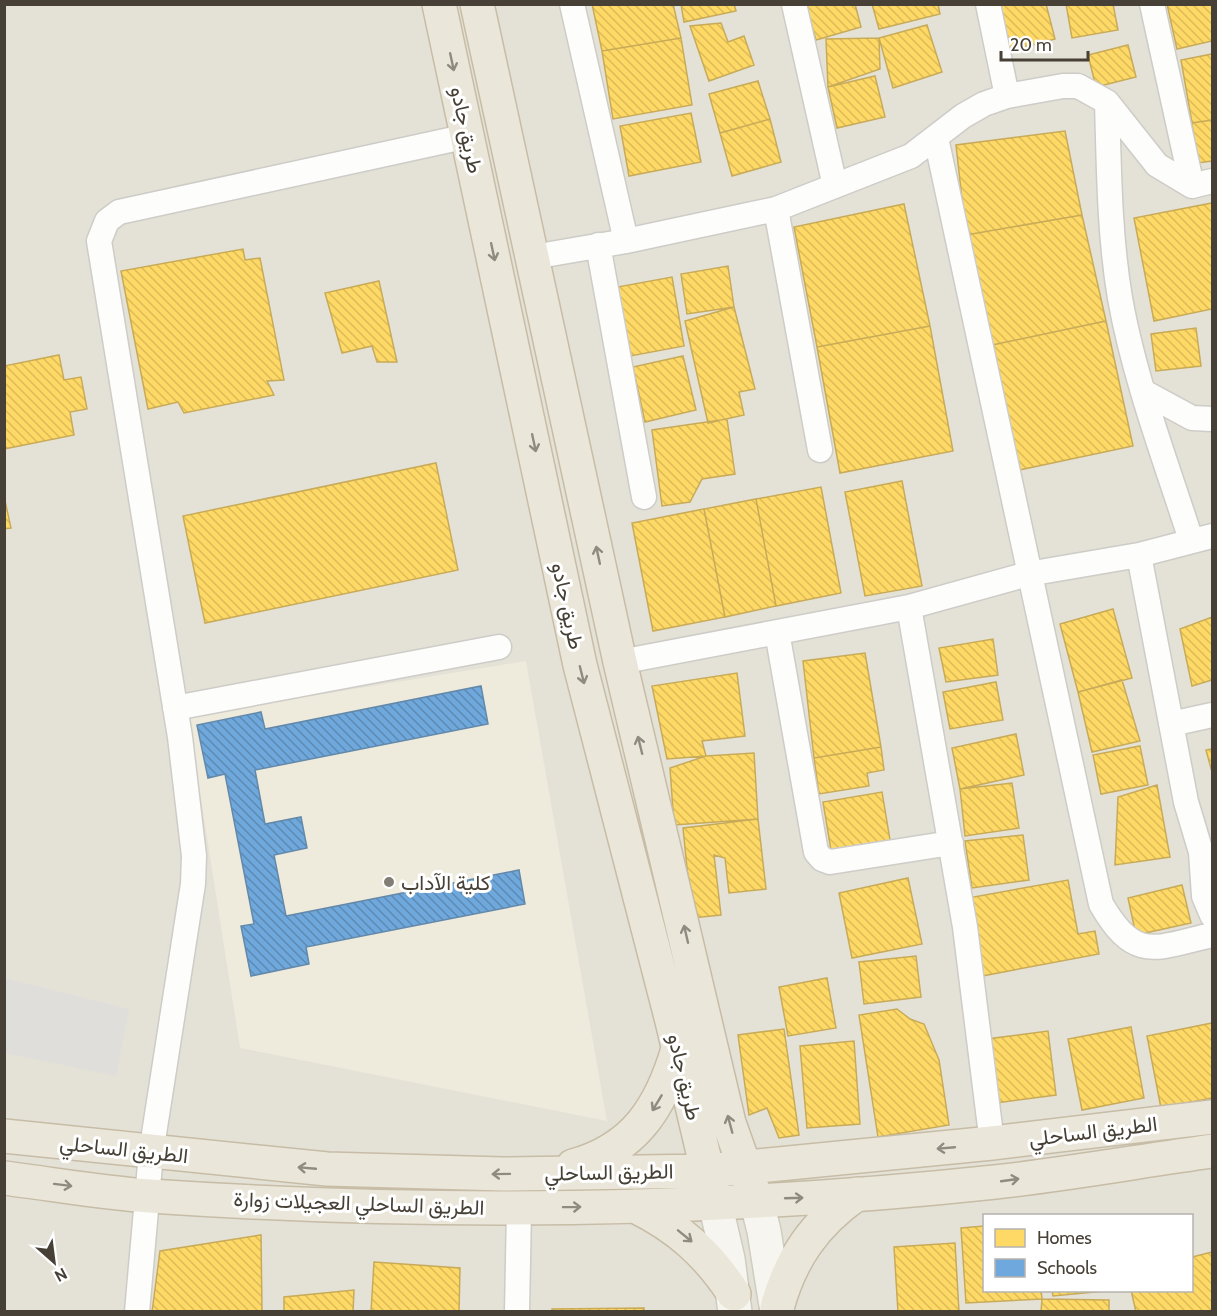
<svg xmlns="http://www.w3.org/2000/svg" width="1217" height="1316" font-family="Cabin,Vazirmatn,sans-serif">
	<style>
		.residential { fill: #e4e1d7; fill-rule: evenodd }
		.education { fill: #eeeadc }
		.parking { fill: #dfdeda }
		.homes { fill: url(#homes-back-hatch); stroke: #c8ab58; stroke-width: 1.5 }
		.schools { fill: url(#schools-back-hatch); stroke: #6389aa; stroke-width: 1.5 }
		.lines { fill: none; stroke-linecap: round; stroke-linejoin: round }
		.street-casing { stroke: #ceccc7; stroke-width: 27 }
		.secondary-casing { stroke: #cfccc1; stroke-width: 36 }
		.highway-casing { stroke: #c7bca6; stroke-width: 36 }
		.street { stroke: #fdfdfc; stroke-width: 24 }
		.secondary { stroke: #f6f5ef; stroke-width: 33 }
		.highway { stroke: #ebe6da; stroke-width: 33 }
		.oneway { stroke: #908b80 }
		.poi-dot { fill: #827d75; stroke: #fff; stroke-width: 2 }
		.labels { text-anchor: middle; dominant-baseline: central; stroke-width: 6; stroke-linejoin: round; paint-order: stroke }
		.street-label { font-size: 21px; fill: #464036; stroke: #fff }
		.poi-label { font-size: 21px; fill: #464036; stroke: #fff; text-anchor: start }
	</style>
	<defs>
		<pattern id="homes-back-hatch" width="6" height="6" patternUnits="userSpaceOnUse" patternTransform="scale(1.5)"><rect width="6" height="6" fill="#ffd966"/><path d="M-1 5l2 2M0 0l6 6M5-1l2 2" fill="none" stroke="#dcbb59"/></pattern>
		<pattern id="schools-back-hatch" width="6" height="6" patternUnits="userSpaceOnUse" patternTransform="scale(1.5)"><rect width="6" height="6" fill="#6fa8dc"/><path d="M-1 5l2 2M0 0l6 6M5-1l2 2" fill="none" stroke="#5d8ab3"/></pattern>
	</defs>
	<rect width="100%" height="100%" fill="#f0efea"/>
	<path class="residential" d="M5,5h1207v1306l-1207,1zM984,1216h208v74h-208z"/>
	<path class="education" d="M526,661l81,460 -367,-73 -52,-332z"/>
	<path class="parking" d="M5,978l124,31 -13,67 -111,-23z"/>
	<path class="homes" d="M592,4h81l8,34 -79,13z
		M681,4h53l2,7 -52,11z
		M811,4h44l6,23 -45,13 -10,-34z
		M872,4h66l2,10 -61,15z
		M998,4h48l9,35 -45,12z
		M1066,4h47l5,26 -46,8z
		M1167,4h45v37l-35,8z
		M721,23l7,19 16,-6 10,29 -45,16 -19,-55z
		M927,25l15,47 -49,16 -14,-50z
		M681,38l11,67 -79,14 -11,-68z
		M879,38l1,31 -52,18 -2,-48z
		M1128,45l8,32 -40,10 -8,-32z
		M1212,54v66l-20,3 -11,-63z
		M875,76l10,41 -48,11 -9,-41z
		M758,81l12,38 -50,14 -11,-39z
		M691,113l10,49 -72,14 -9,-50z
		M770,119l11,43 -49,14 -12,-43z
		M1212,120v41l-15,2 -5,-40z
		M1065,131l17,84 -116,20 -10,-90z
		M1212,203v106l-58,12 -20,-103z
		M904,204l26,122 -113,21 -23,-120z
		M1082,215l24,106 -114,24 -26,-110z
		M243,249l2,11 15,-2 24,122 -17,1 7,14 -90,18 -6,-11 -30,7 -27,-138z
		M728,266l6,41 -47,7 -6,-40z
		M672,277l12,69 -59,11 -13,-69z
		M379,281l18,81h-20l-5,-16 -30,7 -17,-60z
		M734,307l21,82 -16,3 5,23 -36,8 -23,-102z
		M1106,321l27,125 -114,24 -27,-125z
		M930,326l23,125 -113,22 -23,-126z
		M1196,328l5,38 -45,5 -5,-37z
		M59,355l5,25 17,-3 6,32 -17,3 4,23 -70,14v-83z
		M683,356l13,54 -51,12 -12,-55z
		M727,419l8,55 -33,5 -12,23 -28,4 -10,-76z
		M436,463l22,107 -253,53 -22,-107z
		M902,481l20,105 -57,10 -20,-104z
		M821,487l20,106 -65,13 -20,-107z
		M4,496l7,32 -7,1z
		M756,499l20,107 -51,11 -21,-108z
		M704,509l21,108 -72,14 -21,-108z
		M1113,609l19,69 -54,14 -18,-68z
		M1212,617v63l-20,6 -12,-57z
		M993,639l5,36 -52,7 -7,-34z
		M865,653l16,94 -67,11 -11,-97z
		M737,673l8,63 -43,5 4,15 -39,3 -15,-73z
		M1122,680l18,61 -48,11 -14,-60z
		M996,682l7,38 -53,9 -7,-37z
		M1016,734l8,41 -64,14 -8,-41z
		M1140,746l8,39 -47,9 -8,-39z
		M881,747l3,23 -17,3 2,13 -50,8 -5,-36z
		M1212,749v23l-6,-22z
		M754,753l4,66 -84,6 -4,-57 36,-12z
		M1012,783l7,45 -54,8 -5,-47z
		M1157,785l13,72 -55,8 3,-68z
		M882,792l9,54 -59,10 -9,-54z
		M758,819l8,70 -37,4 -4,-35 -11,-3 7,60 -29,3 -9,-90z
		M1023,835l6,45 -57,8 -7,-47z
		M908,878l14,66 -70,14 -13,-65z
		M1068,880l10,54 17,-3 4,23 -117,22 -14,-78z
		M1182,885l9,38 -55,12 -8,-37z
		M916,956l5,41 -57,7 -5,-42z
		M827,978l9,50 -48,8 -9,-49z
		M897,1009l13,10 14,5 15,36 10,65 -71,12 -19,-122z
		M1212,1023v75l-51,10 -14,-72z
		M1131,1027l13,71 -62,12 -14,-71z
		M784,1029l15,106 -20,3 -12,-30 -18,7 -11,-80z
		M1048,1031l8,64 -60,8 -9,-64z
		M854,1041l6,83 -53,4 -7,-82z
		M984,1226v64h57l1,9 -76,4 -5,-75z
		M261,1235l1,77h-110l8,-61z
		M955,1243l4,69h-61l-4,-65z
		M1212,1252v60h-76l-5,-22h61v-33z
		M374,1262l86,6 -1,44h-88z
		M354,1290l-1,22h-69v-15z
		M1052,1290h53v1l-52,5z
		M1042,1299l67,1v12h-68z
		M644,1308v4h-92v-3z"/>
	<path class="schools" d="M481,686l7,38 -233,46 10,54 36,-7 6,31 -33,7 12,61 233,-46 6,34 -219,43 3,17 -58,12 -10,-50 13,-2 -29,-150 -17,4 -11,-53 64,-13 4,17z"/>
	<g class="lines">
		<g class="street-casing">
			<path id="street" d="M572,4l54,237
				M794,4l41,182
				M988,4l19,92
				M1152,4l40,182
				M1107,102c2,65 2,131 13,196 14,80 46,164 71,242
				M936,138l165,766c34,59 54,44 111,31
				M776,209l44,241
				M598,245l46,252
				M533,257l93,-16 150,-32 135,-53 52,-40 21,-12 23,-8 56,-10h15l29,16 50,63 35,21 20,-5
				M1144,392l48,26 20,1
				M1139,555l47,247 15,50 3,44 8,19
				M909,607l56,320 27,216
				M777,632l39,220 6,7 8,3 121,-19
				M620,662l289,-55 119,-33 111,-19 73,-19
				M175,708l324,-61
				M1171,724l41,-9
				M137,1312l14,-159 42,-269 1,-28 -14,-119 -81,-496 8,-20 12,-9 349,-76
				M517,1312l2,-104"/>
		</g>
		<g class="secondary-casing">
			<path id="secondary" d="M756,1199l8,32 13,81
				M715,1203l13,56 7,53"/>
		</g>
		<g class="highway-casing">
			<path id="highway" d="M439,4l141,661 92,356 43,182
				M477,4l143,658 109,461 27,76
				M4,1136l323,33 176,5 204,-3 285,-28 220,-26
				M573,1166c62,-17 88,-59 105,-117
				M4,1178c49,6 97,15 146,18 281,19 565,16 845,-14 73,-8 145,-21 217,-31
				M635,1206c43,21 73,48 99,88
				M777,1308c13,-49 38,-85 80,-114"/>
		</g>
		<use href="#street" class="street"/>
		<use href="#secondary" class="secondary"/>
		<use href="#highway" class="highway"/>
	</g>
	<defs><path id="oneway-shaft" d="M-6 0H5M1.5-3L5.5 0L1.5 3" fill="none" stroke-width="1.6" stroke-linecap="round" stroke-linejoin="round" transform="scale(1.5)"/></defs>
	<g class="oneway">
		<use href="#oneway-shaft" transform="translate(452 62) rotate(78)"/>
		<use href="#oneway-shaft" transform="translate(493 252) rotate(78)"/>
		<use href="#oneway-shaft" transform="translate(534 443) rotate(78)"/>
		<use href="#oneway-shaft" transform="translate(598 555) rotate(-102)"/>
		<use href="#oneway-shaft" transform="translate(582 675) rotate(76)"/>
		<use href="#oneway-shaft" transform="translate(640 745) rotate(-104)"/>
		<use href="#oneway-shaft" transform="translate(686 934) rotate(-103)"/>
		<use href="#oneway-shaft" transform="translate(657 1103) rotate(121)"/>
		<use href="#oneway-shaft" transform="translate(730 1124) rotate(-105)"/>
		<use href="#oneway-shaft" transform="translate(946 1148) rotate(175)"/>
		<use href="#oneway-shaft" transform="translate(307 1168) rotate(-175)"/>
		<use href="#oneway-shaft" transform="translate(501 1174) rotate(179)"/>
		<use href="#oneway-shaft" transform="translate(1010 1180) rotate(-8)"/>
		<use href="#oneway-shaft" transform="translate(63 1185) rotate(7)"/>
		<use href="#oneway-shaft" transform="translate(794 1198) rotate(-2)"/>
		<use href="#oneway-shaft" transform="translate(572 1207) rotate(-1)"/>
		<use href="#oneway-shaft" transform="translate(685 1236) rotate(39)"/>
	</g>
	<circle class="poi-dot" cx="389" cy="882" r="6"/>
	<g class="labels">
		<g class="street-label">
			<text transform="translate(467 130) rotate(78)">طريق جادو</text>
			<text transform="translate(568 606) rotate(78)">طريق جادو</text>
			<text transform="translate(685 1077) rotate(77)">طريق جادو</text>
			<text transform="translate(1093 1131) rotate(-7)">الطريق الساحلي</text>
			<text transform="translate(124 1149) rotate(6)">الطريق الساحلي</text>
			<text transform="translate(609 1172) rotate(-1)">الطريق الساحلي</text>
			<text transform="translate(359 1203) rotate(2)">الطريق الساحلي العجيلات زوارة</text>
		</g>
		<g class="poi-label">
			<text x="401" y="882">كلية الآداب</text>
		</g>
	</g>
	<rect width="1217" height="1316" fill="none" stroke="#464036" stroke-width="12"/>
	<rect x="983" y="1214" width="210" height="78" fill="#ffffff" stroke="#b5b3af" stroke-width="1.5"/>
	<rect x="995" y="1229" width="30" height="18" fill="#ffd966" stroke="#b5b3af" stroke-width="1.5"/>
	<text x="1037" y="1244" font-size="18" fill="#464036">Homes</text>
	<rect x="995" y="1259" width="30" height="18" fill="#6fa8dc" stroke="#b5b3af" stroke-width="1.5"/>
	<text x="1037" y="1274" font-size="18" fill="#464036">Schools</text>
	<g transform="translate(54 1262) rotate(152)" stroke="#ffffff" stroke-width="4.5" paint-order="stroke">
	<path d="M0-4.5L10 22L0 15L-10 22Z" fill="#464036"/>
	<text y="-9" font-size="16" font-weight="bold" text-anchor="middle" fill="#464036">N</text>
	</g>
	<path d="M1001 51v9h87v-9" fill="none" stroke="#464036" stroke-width="3"/>
	<text x="1010" y="51" font-size="18" fill="#464036" stroke="#ffffff" stroke-width="4.5" paint-order="stroke">20 m</text>
</svg>
